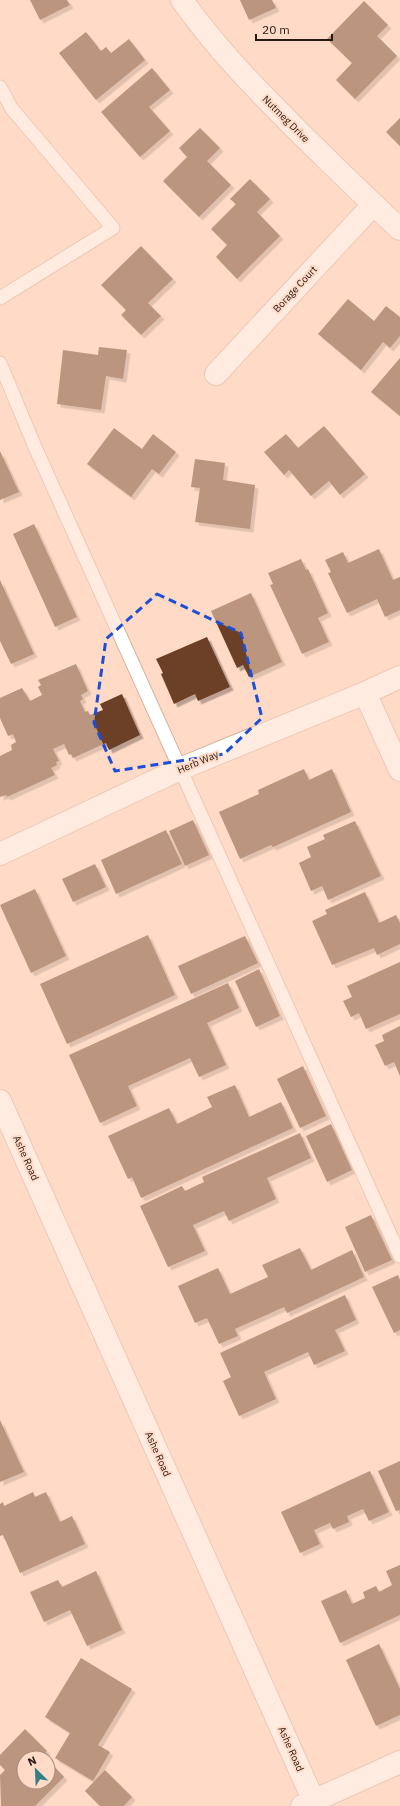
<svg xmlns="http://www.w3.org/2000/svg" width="400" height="1806" font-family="'IBM Plex Sans',sans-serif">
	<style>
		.building { fill: #6c3f26; filter: url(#shadow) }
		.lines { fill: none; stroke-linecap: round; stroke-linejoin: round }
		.lane-casing { stroke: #d5b29f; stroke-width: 15 }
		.street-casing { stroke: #d5b29f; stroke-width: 24 }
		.secondary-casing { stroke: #d5b29f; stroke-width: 24 }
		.lane { stroke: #fff; stroke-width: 13 }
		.street { stroke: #fff; stroke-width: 22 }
		.secondary { stroke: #fff; stroke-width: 22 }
		.marked { fill: none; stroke: #1d4ed8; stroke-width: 3; stroke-dasharray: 8 5; stroke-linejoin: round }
		.labels { text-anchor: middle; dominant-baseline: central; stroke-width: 4; stroke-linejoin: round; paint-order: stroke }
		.street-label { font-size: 10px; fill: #261912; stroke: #ffdac6 }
	</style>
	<defs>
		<filter id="shadow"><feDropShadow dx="3.5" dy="3.5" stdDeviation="0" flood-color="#0004"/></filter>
	</defs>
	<rect width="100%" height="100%" fill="#ffdac6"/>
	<path class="building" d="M30,0h37l3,5 -30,15z
		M240,0h32l4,8 -27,12z
		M364,1l24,24 -11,11 20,20 -42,43 -19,-19 16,-17 -25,-24z
		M86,32l15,19 5,-4 5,6 18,-14 16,21 -49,40 -37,-47z
		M152,68l18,22 -21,17 21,24 -30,26 -39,-45z
		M400,118v28l-14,-14z
		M200,128l20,20 -13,13 24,24 -32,32 -36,-36 24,-24 -8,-9z
		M250,179l20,20 -13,13 23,24 -43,43 -21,-22 11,-12 -16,-16 25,-25 -6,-5z
		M141,246l32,33 -25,24 13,13 -20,19 -20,-20 5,-5 -25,-25z
		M348,299l26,22 12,-15 14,11v19l-10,12 -7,-6 -22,28 -43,-36z
		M99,347l28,3 -4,29 -17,-3 -5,34 -44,-6 6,-54 35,5z
		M400,358v58l-29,-24z
		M324,426l41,48 -25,21 -11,-14 -18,15 -22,-26 -5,5 -20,-23 22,-18 12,14z
		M114,428l28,21 11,-15 23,18 -17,22 -7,-5 -21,28 -44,-33z
		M0,451l19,41 -19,8z
		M195,459l30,4 -2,17 32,5 -5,44 -55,-7 5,-34 -9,-1z
		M34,524l43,93 -22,10 -42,-93z
		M379,549l14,31 7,-3v33l-15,7 -8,-18 -30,14 -19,-40 3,-1 -6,-12 18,-8 5,11z
		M301,559l5,11 2,-1 20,44 -10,5 11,24 -27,12 -32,-69 3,-1 -5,-11z
		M0,580l34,74 -23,10 -11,-23z
		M251,593l31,69 -33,15 -6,-12 -6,3 -26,-57z
		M207,637l23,50 -32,14 -3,-7 -21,10 -13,-30 2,-1 -7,-14z
		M76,664l12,27 -7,4 2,4 -3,2 5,11 3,-1 2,4 13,-5 -3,-6 22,-10 18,41 -31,15 -3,-7 -33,15 -2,-4 -2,1 -5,-11 -11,5 6,12 -3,1 1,3 -6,3 4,7 -48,22 -1,-2 -6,2v-41l12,-6 -1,-5 5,-3 -3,-8 -5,2 -8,-18v-20l22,-10 8,13 12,-6 -4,-8 3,-2 -3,-5z
		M304,769l5,11 23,-11 19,43 -78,35 -2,-2 -31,14 -21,-47 40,-18 -1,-4z
		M193,820l16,35 -24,11 -16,-35z
		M355,821l26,55 -53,24 -6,-14 -11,5 -12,-28 12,-6 -4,-10 18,-8 -2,-4z
		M166,830l16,34 -66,30 -15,-34z
		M95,864l11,23 -33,15 -11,-23z
		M35,889l31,67 -35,17 -31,-68z
		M365,892l14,31 17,-8 4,8v21l-23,11 -3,-7 -42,17 -20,-44 15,-7 -2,-4z
		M148,935l27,60 -108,49 -27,-60z
		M245,936l13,27 -67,31 -13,-28z
		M400,962v52l-34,15 -7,-16 -8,4 -8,-16 9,-4 -5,-11z
		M259,969l21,47 -24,11 -21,-46z
		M228,983l11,25 -32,15 19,42 -27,12 -9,-19 -62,28 9,20 -37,17 -31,-68z
		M400,1026v50l-6,-14 -9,4 -10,-21 9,-4 -2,-6z
		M303,1066l23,50 -26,12 -23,-49z
		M235,1085l14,32 32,-15 12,26 -152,70 -9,-21 -4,2 -20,-43 61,-28 8,16 35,-17 -5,-10z
		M331,1124l21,46 -25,12 -21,-46z
		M300,1133l11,25 -44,20 9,21 -47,22 -5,-10 -31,14 12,26 -37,16 -28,-61 42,-20 3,5 19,-9 -2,-5z
		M371,1215l21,45 -27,12 -20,-45z
		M300,1248l11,22 41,-20 12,27 -77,36 -3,-6 -49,22 3,7 -19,8 -12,-26 -12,5 -17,-37 40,-18 12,26 38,-17 -6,-12z
		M398,1275l2,5v50l-6,3 -22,-46z
		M345,1295l11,25 -21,10 10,21 -31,14 -6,-13 -44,20 12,27 -37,17 -16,-35 8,-4 -11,-24z
		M0,1420l24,52 -24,10z
		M400,1461v49l-4,1 -18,-40z
		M370,1471l19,41 -20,9 -6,-12 -16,7 2,6 -16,7 -3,-6 -16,7 6,14 -20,9 -19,-41z
		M33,1492l2,5 11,-5 14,30 12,-6 13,28 -65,29 -17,-38 -3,1v-32l3,-2 1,4z
		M400,1565v50l-60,28 -19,-42 25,-11 6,14 13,-6 -2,-6 13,-6 3,6 13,-7 -6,-14z
		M96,1571l26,59 -35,16 -17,-36 -26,12 -14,-30 28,-12 4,7z
		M379,1644l21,45v26l-24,11 -30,-66z
		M81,1658l51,31 -34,56 12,7 -17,29 -38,-23 15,-25 -25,-16z
		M25,1729l22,22 -4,4 3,3h-22v24h24v-22l16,17 -29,29h-34l-1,-31 5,-5 -5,-5v-10z
		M105,1770l27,27 -8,9h-24l-15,-15z"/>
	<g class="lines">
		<g class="lane-casing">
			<path id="lane" d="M0,87l12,22 101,119 -113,70
				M0,363l35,84 365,809"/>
		</g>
		<g class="street-casing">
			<path id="street" d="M182,0c35,50 78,93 121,136 32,31 64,63 97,93
				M216,374l157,-169
				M365,693l35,77
				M0,854l180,-85 185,-76 35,-16"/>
		</g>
		<g class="secondary-casing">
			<path id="secondary" d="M0,1101l316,705
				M302,1806l98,-44"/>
		</g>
		<use href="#lane" class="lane"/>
		<use href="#street" class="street"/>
		<use href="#secondary" class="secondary"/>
	</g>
	<path d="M0 0H400V1806H0ZM157,594l84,39 21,85 -38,36 -109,17 -21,-48 12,-84z" fill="#ffdac6" fill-opacity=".55" fill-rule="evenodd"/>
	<path class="marked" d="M157,594l84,39 21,85 -38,36 -109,17 -21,-48 12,-84z"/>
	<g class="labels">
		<g class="street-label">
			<text transform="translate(286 119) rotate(45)">Nutmeg Drive</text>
			<text transform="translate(295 289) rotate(-47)">Borage Court</text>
			<text transform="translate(198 762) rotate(-23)">Herb Way</text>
			<text transform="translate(26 1158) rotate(66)">Ashe Road</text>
			<text transform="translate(158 1454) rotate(66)">Ashe Road</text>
			<text transform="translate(291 1749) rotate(66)">Ashe Road</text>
		</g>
	</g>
	<g transform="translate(36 1770) rotate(336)"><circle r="19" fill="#ffdac6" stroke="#a88d7e"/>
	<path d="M0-3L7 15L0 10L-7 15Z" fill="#367e85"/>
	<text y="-6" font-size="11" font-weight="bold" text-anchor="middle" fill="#261912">N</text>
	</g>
	<path d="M256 34v6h76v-6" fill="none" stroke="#261912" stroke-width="2"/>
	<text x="262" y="34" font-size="12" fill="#261912" stroke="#ffdac6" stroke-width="3" paint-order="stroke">20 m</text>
</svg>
